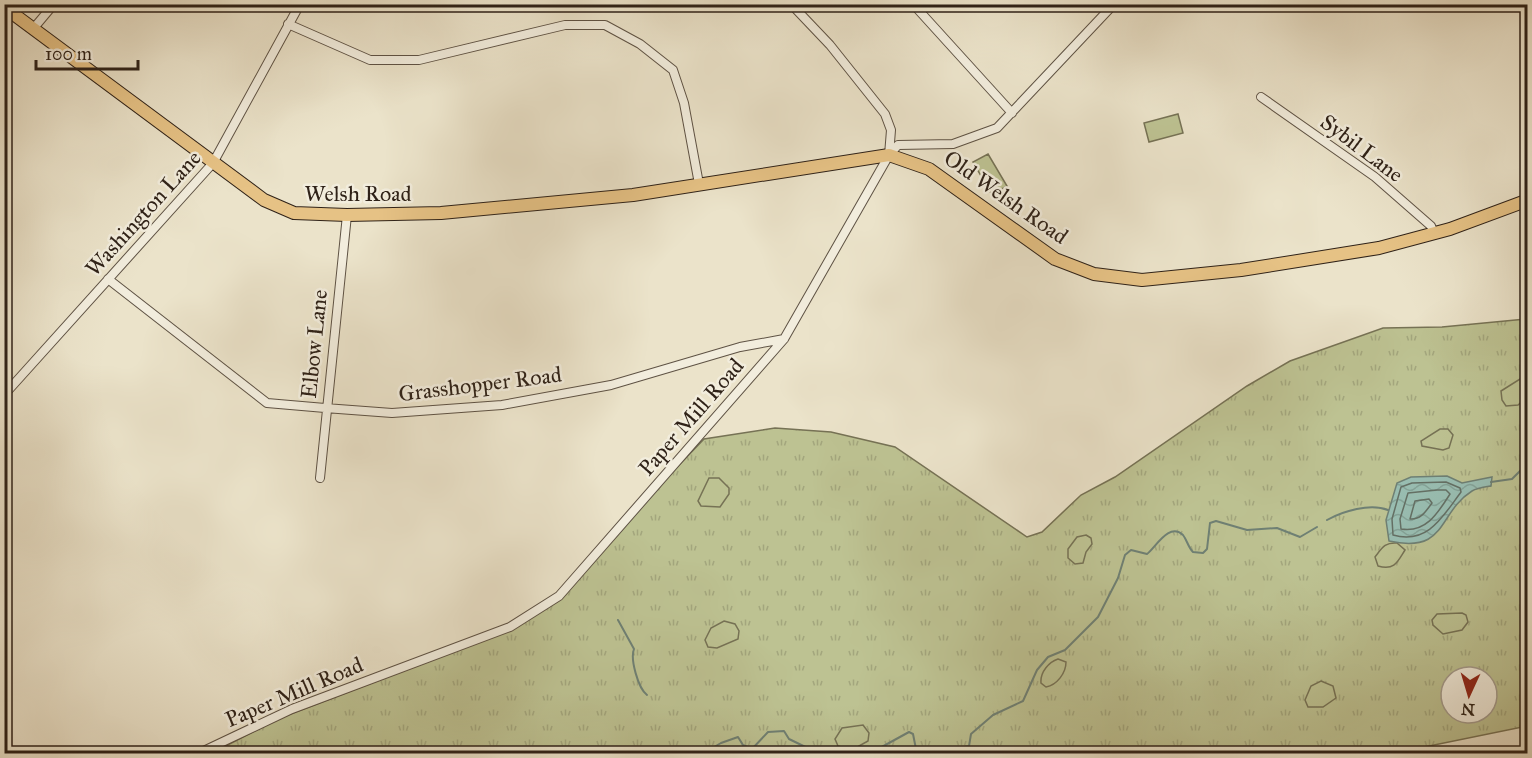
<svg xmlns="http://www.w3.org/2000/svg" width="1532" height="758" font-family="'IM FELL Great Primer',serif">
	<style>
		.grass { fill: url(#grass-tufts); stroke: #767255; stroke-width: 1.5; fill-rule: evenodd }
		.garden { fill: #bdc292; stroke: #767255; stroke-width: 1.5 }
		.water { fill: url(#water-waves); stroke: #6f8074; stroke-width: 1.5 }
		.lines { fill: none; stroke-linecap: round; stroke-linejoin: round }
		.shore { stroke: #647065; stroke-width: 1.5 }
		.stream { stroke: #6f8074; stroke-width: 2 }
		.street-casing { stroke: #5e5244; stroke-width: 10 }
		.primary-casing { stroke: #2f2218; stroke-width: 14 }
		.street { stroke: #f2eddd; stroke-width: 8 }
		.primary { stroke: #e6c285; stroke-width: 12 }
		.labels { text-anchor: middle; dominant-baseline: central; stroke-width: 5; stroke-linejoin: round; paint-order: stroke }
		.street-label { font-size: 22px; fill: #2f2218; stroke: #f2eddd }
	</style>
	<defs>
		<pattern id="grass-tufts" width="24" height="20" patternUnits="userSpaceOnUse" patternTransform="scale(1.5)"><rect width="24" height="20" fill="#bdc292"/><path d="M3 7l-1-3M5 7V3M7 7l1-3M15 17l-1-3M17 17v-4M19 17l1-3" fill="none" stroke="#a3a67d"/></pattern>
		<pattern id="water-waves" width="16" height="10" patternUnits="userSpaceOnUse" patternTransform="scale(1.5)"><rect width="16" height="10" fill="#99beb2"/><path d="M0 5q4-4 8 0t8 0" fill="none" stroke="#84a398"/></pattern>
	</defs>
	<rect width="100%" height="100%" fill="#ebe3ca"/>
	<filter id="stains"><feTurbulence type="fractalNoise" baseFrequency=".00333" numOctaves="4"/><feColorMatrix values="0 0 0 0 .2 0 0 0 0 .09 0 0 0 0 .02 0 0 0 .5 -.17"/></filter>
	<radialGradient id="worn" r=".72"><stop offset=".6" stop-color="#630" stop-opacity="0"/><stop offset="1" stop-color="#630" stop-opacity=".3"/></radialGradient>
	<path class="grass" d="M1527,319v407l-137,28h-1180l70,-36 233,-89 49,-31 95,-110 47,-49 71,-11 56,4 64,15 132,90 15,-5 39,-37 34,-18 132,-91 43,-25 93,-33 59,-1zM1451,677h36v36h-36z"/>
	<path class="garden" d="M1178,114l5,19 -34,9 -5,-19z
		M988,154l19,32 -15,9 -19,-33z
		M1520,379h7v18l-9,8 -12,1 -4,-6 -1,-9z
		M1440,429h8l5,6 -4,13 -6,2 -21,-4 -1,-5z
		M709,478h10l10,10v6l-9,13 -19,-1 -3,-5z
		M1086,535l5,3 1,6 -6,8 -3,11 -8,1 -7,-6v-9l9,-12z
		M1397,543l8,7c-7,11 -10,21 -27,16l-3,-9c7,-9 10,-15 22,-14z
		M1462,613l4,2 2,7 -6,8 -19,4 -10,-9 -1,-5 5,-6z
		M724,621l11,3 4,7 -1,8 -21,9 -9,-1 -3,-7 6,-12z
		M1058,659l8,3c0,11 -9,23 -20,25l-5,-4c-1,-11 8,-21 17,-24z
		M1321,681l12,5 3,12 -13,9h-15l-3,-7 6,-14z
		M863,725l6,8 -1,8 -16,9 -14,-4 -3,-7 7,-11z"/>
	<path class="water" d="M1447,476l15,7 30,-6 -1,9c-6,1 -14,2 -19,5 -35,22 -24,63 -83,50l-3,-21 11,-37 14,-6z"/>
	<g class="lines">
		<path class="shore" d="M1446,482l14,6 1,4c-18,24 -33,53 -68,43l-1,-16 9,-32 11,-4z
			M1437,490h9l4,4c-12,19 -24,39 -49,35l-1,-10 8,-26z
			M1429,499l3,4c-6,8 -11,17 -22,16l5,-18z"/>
		<path class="stream" d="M1491,482l21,-3 16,-16
			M1327,520c16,-9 43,-17 61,-10
			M618,620l16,29c-4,10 4,39 13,46
			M702,754l19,-11 17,-6 5,8 9,4 16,-17 16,-1 5,8 31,15
			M869,754l40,-22 4,2 4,20
			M929,754l40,-8 2,-12 22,-19 30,-14 14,-31 11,-13 17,-7 33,-33 20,-39 7,-23 6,-5 16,4c9,-7 22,-32 36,-19 4,5 5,12 10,17l10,1 4,-4 3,-26 6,-2 31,9 30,-2 23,9 17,-10"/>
		<g class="street-casing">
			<path id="street" d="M791,4l39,41 55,69 6,16 -2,25
				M913,4l99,109
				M288,24l82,36h49l146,-35h40l35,19 33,26 11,33 15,81
				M33,29l21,-25
				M1261,97l114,80 56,49 3,7
				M108,279l159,124 58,5 67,5 110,-8 109,-20 129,-38 44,-8
				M4,395l209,-232 87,-159
				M320,478l27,-263
				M197,754l95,-45 218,-82 49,-31 225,-257 105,-184 9,-10 55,-1 44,-16 117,-124"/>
		</g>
		<g class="primary-casing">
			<path id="primary" d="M4,7l260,193 30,13 53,2 94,-2 192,-18 256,-40 40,14 126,90 39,15 48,6 99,-10 138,-22 71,-19 78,-29"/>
		</g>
		<use href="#street" class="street"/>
		<use href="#primary" class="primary"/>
	</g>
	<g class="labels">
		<g class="street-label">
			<text transform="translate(1362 148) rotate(37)">Sybil Lane</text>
			<text x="358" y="193">Welsh Road</text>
			<text transform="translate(1006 197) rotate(35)">Old Welsh Road</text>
			<text transform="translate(143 213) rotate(-48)">Washington Lane</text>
			<text transform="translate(314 344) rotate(-84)">Elbow Lane</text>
			<text transform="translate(480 384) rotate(-7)">Grasshopper Road</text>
			<text transform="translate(691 417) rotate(-49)">Paper Mill Road</text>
			<text transform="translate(294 692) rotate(-23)">Paper Mill Road</text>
		</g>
	</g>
	<rect width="1532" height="758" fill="none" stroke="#ebe3ca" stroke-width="24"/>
	<rect x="6" y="6" width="1520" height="746" fill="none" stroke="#2f2218" stroke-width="3"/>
	<rect x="12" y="12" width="1508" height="734" fill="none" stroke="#2f2218" stroke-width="1.5"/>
	<g transform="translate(1469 695) rotate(184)"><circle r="28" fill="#f2eddd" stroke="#a49c8e" stroke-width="1.5"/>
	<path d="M0-4.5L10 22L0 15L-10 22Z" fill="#8f2418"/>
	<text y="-9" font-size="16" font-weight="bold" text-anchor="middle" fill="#2f2218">N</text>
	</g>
	<path d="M36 60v9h102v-9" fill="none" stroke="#2f2218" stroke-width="3"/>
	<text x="45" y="60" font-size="18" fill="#2f2218" stroke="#f2eddd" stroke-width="4.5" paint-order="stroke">100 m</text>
	<rect width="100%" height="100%" filter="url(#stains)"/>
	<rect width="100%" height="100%" fill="url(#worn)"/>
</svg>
